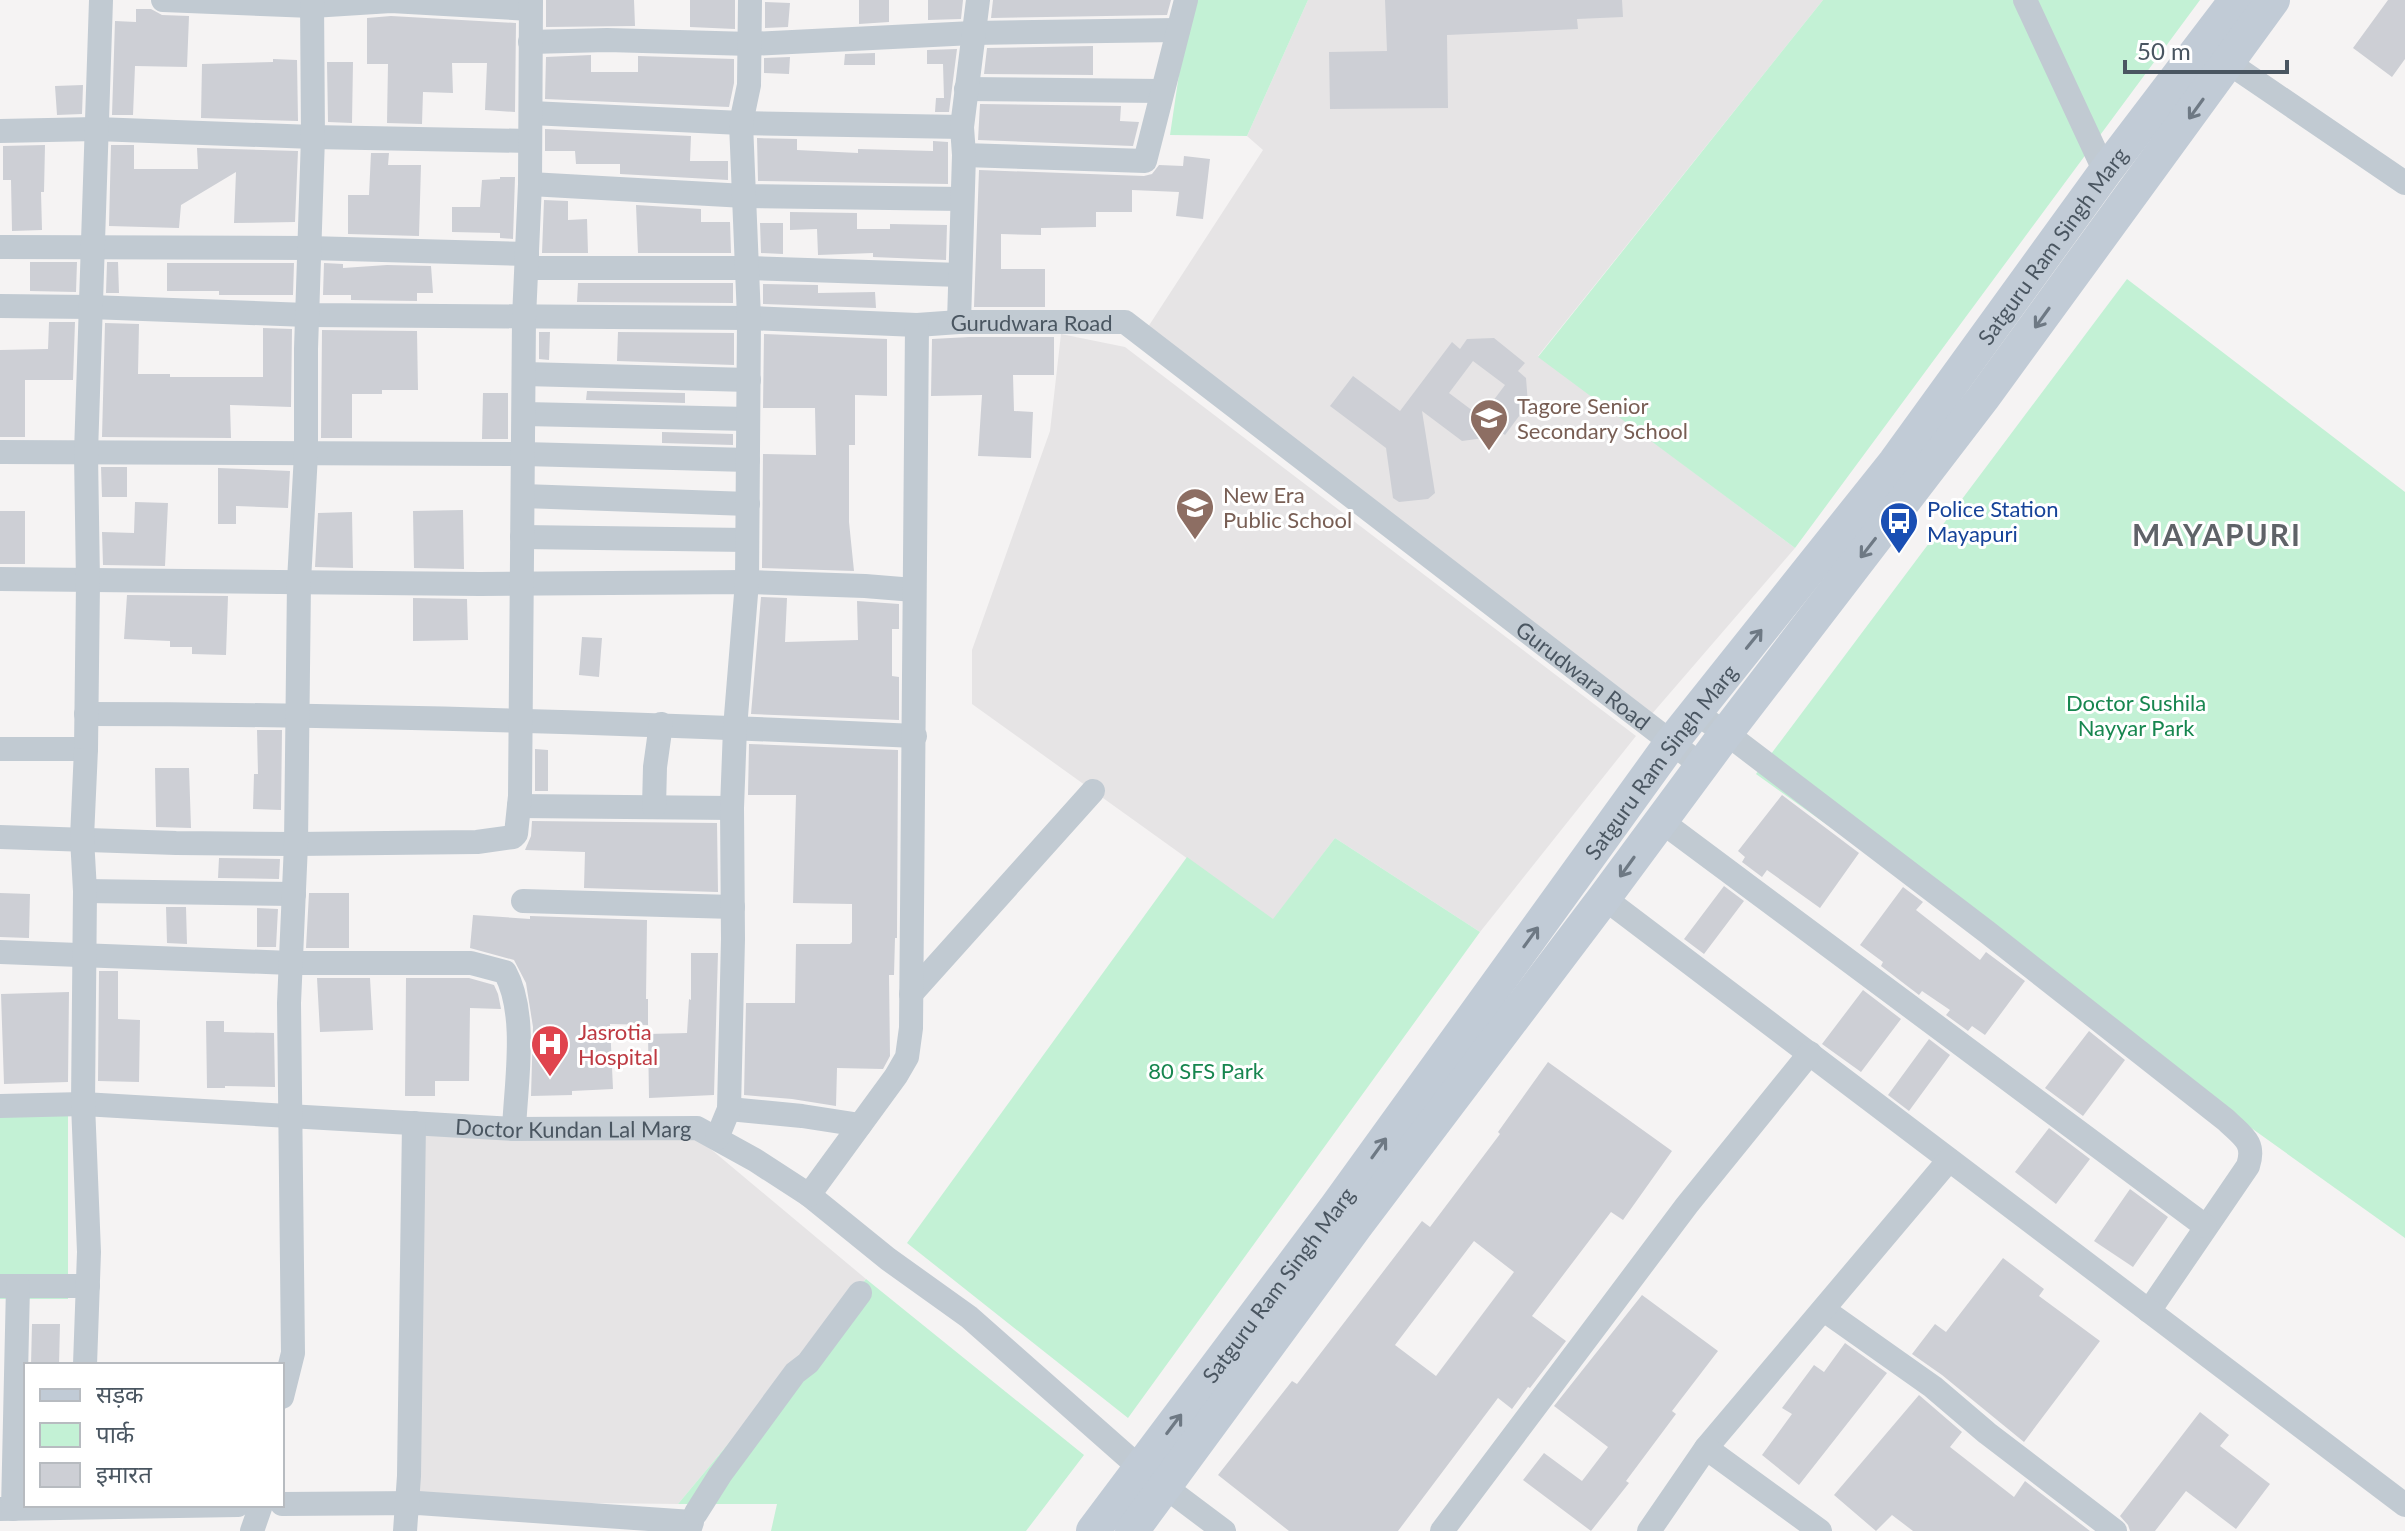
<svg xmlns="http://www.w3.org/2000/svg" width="2405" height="1531" font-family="Lato,'Noto Sans Devanagari',sans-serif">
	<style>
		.education { fill: #e6e4e5 }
		.green { fill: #c3f1d5 }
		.building { fill: #cdcfd5; fill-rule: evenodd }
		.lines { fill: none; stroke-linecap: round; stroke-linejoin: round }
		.street { stroke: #c1cad2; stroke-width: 24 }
		.secondary { stroke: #c1cbd6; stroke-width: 34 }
		.oneway { stroke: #6e7984 }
		.labels { text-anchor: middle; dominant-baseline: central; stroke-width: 6; stroke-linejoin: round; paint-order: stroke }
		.street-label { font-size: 22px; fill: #4a5661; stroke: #fff }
		.education-label { font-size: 22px; fill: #785e54; stroke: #fff; text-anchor: start }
		.transit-label { font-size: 22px; fill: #164399; stroke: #fff; text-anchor: start }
		.park-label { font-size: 22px; fill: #17864f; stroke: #fff }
		.health-label { font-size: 22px; fill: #be3a42; stroke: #fff; text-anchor: start }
		.district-label { font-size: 30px; font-weight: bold; letter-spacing: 2px; fill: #5f6368; stroke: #fff }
	</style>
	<rect width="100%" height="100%" fill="#f5f3f3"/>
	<path class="education" d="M1308,0h515l-285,356 257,192 -144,167 -503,-388 115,-177 -16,-14z
		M1061,334l64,13 511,389 -156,196 -145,-94 -62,82 -301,-216v-54l78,-219z
		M419,1118l263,7 184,154 -188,225 -258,-3z"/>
	<path class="green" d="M1190,0h118l-61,136 -77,-1z
		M1823,0h377l-405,548 -257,-191z
		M2127,279l278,213v746l-649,-464z
		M1335,838l145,94 -352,486 -221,-175 280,-386 86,62z
		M0,1115h68v184h-68z
		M866,1279l218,176 -58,76h-255l6,-27h-99z"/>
	<path class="building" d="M546,0h88l1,26 -89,1z
		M690,0h45v29l-45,-2z
		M859,0h30v22l-30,2z
		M928,0h35l-2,19 -33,1z
		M993,0h178l-4,15 -176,3z
		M1385,0h237l1,17 -46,2 1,10 -131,6 1,73 -118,1 -1,-57 58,-1z
		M2388,0h17v59l-13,18 -39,-29z
		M765,2l25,1 -2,24 -23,1z
		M136,9h15l11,6 27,1 -2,51 -52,-1 -2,49h-21l3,-94 21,1z
		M391,16l125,7 -1,89 -30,-2 2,-47h-35l1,30 -30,-1 -1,32 -35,-1 1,-59h-21v-46z
		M1093,46v29l-109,-1 3,-26z
		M957,49l-8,63h-14l1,-14h8l-1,-34h-16v-14z
		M875,53v12h-31l1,-11z
		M591,55v17h47v-16l96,3v24l-5,24 -184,-8 1,-42z
		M790,57l-1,17 -25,-1v-15z
		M273,59l24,1 1,61 -97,-3 1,-54 71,-2z
		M327,62h26l-1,61 -24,-1z
		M83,85l-1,29 -25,1 -2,-29z
		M980,104l141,2 -1,15 19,1 -6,24 -155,-6z
		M545,129l146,7 -1,25h38v19l-108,-6v-10h-44l-1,-13h-30z
		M757,138l40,1v11l61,3v-4l75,2v-10l15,1v42l-190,-3z
		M45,145l-1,47h-3l1,38 -30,1 -1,-51h-8v-34z
		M111,145h23v24h64l-1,-21 101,3 -3,71 -61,1 2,-51 -55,33 -2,23 -70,-2z
		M371,153h18l-1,12h33l-2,71 -71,-2v-39h21z
		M1184,156l26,3 -7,60 -27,-3 3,-24 -47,-2v22h-36v15l-55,1v7l-40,-1v35h44v38h-71l5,-137 165,6 8,-2 7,-9 24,1z
		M500,177h15l-2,62 -13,-1v-5l-48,-1v-25h28l2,-27 18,-1z
		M544,200l24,1v19l19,-1 1,34h-46z
		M636,205l65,4v13h29l1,31h-93z
		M790,212l67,1v16h33v-5l57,1 -1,35 -73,-3v-4l-55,2 -1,-26 -27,1z
		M760,223h23v31l-22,-1z
		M30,262h47l-1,30 -46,-1z
		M107,262h11l1,31h-13z
		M167,263h127l-1,32h-74v-4h-52z
		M324,263l19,1v4l44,-3 44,1 2,27h-16v8l-66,-1v-5h-28z
		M578,283h155v20l-156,-1z
		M763,284l55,1v8l57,-1 1,16 -113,-4z
		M49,322h26l-2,58h-48v57h-25v-87l48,-1z
		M105,323l34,1 -1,50h32v3h93v-49l29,1 -1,78 -61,-2 1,33 -129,-1z
		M322,330l95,1 1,59h-36v4h-30v44h-31z
		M539,332h11l-1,28 -10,-1z
		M618,332l116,1v32l-117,-4z
		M764,334l123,5v57l-32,-1v50h-6v77l5,49 -92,-3 1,-114 53,1 -1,-47h-52z
		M969,337h85v38h-41l1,36 19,1 -2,46 -53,-2 4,-61 -51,1 1,-57z
		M1494,338l31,25 -7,8 8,7 2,26 -23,31 -8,-6 -6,8 -29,4 -40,-30 13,82 -7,6 -29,3 -6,-4 -7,-50 -56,-42 23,-30 47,35 52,-69 8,7 7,-10zM1473,361l32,24 -24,32 -32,-24z
		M587,391l98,2v10l-99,-3z
		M483,393h25v46h-26z
		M662,432l71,2v11l-71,-2z
		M101,467h26v30h-25z
		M218,468l72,3 -2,37 -52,-2v18h-18z
		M135,502l33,1 -3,63 -62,-1 -1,-33 32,1z
		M463,510l1,59 -50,-1 -1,-57z
		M0,511h25v53h-25z
		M352,512l1,56 -38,-1 3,-54z
		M127,595l101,1 -2,59 -34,-1v-7h-22v-6l-46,-2z
		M761,597l26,1 -2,44 73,-2 -1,-39 42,3v25h-7v47l7,1v43l-148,-6z
		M413,598l54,1 1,41 -55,1z
		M582,637l20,1 -3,39 -20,-2z
		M257,730h25l-1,80 -28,-1 1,-35h4z
		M749,744l149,6 -1,188h-2l-1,37h-5l1,81 -7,13 -46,-1 -1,38 -44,-7 -48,-4 2,-92h49l1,-59h54l2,-2v-38l-59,-1 3,-108h-48z
		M535,749l13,1v41h-13z
		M155,768h34l2,60 -35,-1z
		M1782,795l77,58 -39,55 -53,-38 -5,7 -20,-15 3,-5 -7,-6z
		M532,821l185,2 1,69 -134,-4 1,-36 -60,-2 6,-14z
		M219,858l61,1 -1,20 -61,-1z
		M1724,886l20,15 -40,53 -20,-15z
		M1903,887l20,15 -7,8 64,50 6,-8 39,29 -40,54 -13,-9 -4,5 -22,-16 4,-5 -28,-19 -3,4 -38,-29 2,-4 -23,-17z
		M0,893l30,1 -1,44 -29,-1z
		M309,893h40v55h-43z
		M166,907h20l1,37 -20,-1z
		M257,908l21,1 -2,38h-19z
		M473,915l57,4v-3l117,4 -1,79h2v26l-38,-1 3,65 -41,2v4l-41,1 2,-69 -7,-44 -12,-23 -44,-12z
		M691,953h27l-4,142 -65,3 -1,-64 39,-1 2,-34 2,1z
		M99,971h19v48l22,1 -1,62 -41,-1z
		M317,978h53l3,52 -53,2z
		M406,978h63l25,7 4,9 3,15 -31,-1 -1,73h-34v15h-30z
		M1863,990l38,29 -40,53 -39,-28z
		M69,992l-1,90 -64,2 -3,-90z
		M206,1021h18v11l50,1 1,54 -50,-1v2h-18z
		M2089,1031l36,29 -42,56 -38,-28z
		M1929,1039l21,16 -41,56 -21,-16z
		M1548,1062l124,89 -49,69 -12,-8 -79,104 34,25 -36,47 -2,-1 -16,22 -14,-11 -100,133h-109l-71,-56 74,-94 5,3 125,-163 8,6 70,-93 -2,-2zM1474,1241l40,31 -78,104 -41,-31z
		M2049,1128l41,31 -34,45 -41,-32z
		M2130,1189l38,28 -35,50 -39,-26z
		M2003,1258l41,31 -5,7 61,45 -76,101 -82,-67 -30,-21 23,-30 11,8z
		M1642,1295l76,56 -46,60 4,3 -50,67 3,2 -38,48 -68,-51 21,-27 38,28 26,-34 -54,-41z
		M32,1324h28l-1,41h-28z
		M1845,1343l42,30 -88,112 -37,-30 30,-41 -10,-6 32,-43 10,7z
		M1919,1395l43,37 -12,15 64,50 11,-16 65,50h-177l-21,-16 -16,16 -42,-36z
		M2200,1412l29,23 -9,11 50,38 -34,45 -50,-38 -31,40h-25l-2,-6 -8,-9z"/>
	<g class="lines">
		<g class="street">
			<path d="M163,0l149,6 79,-5 139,8"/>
			<path d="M2025,0l80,172"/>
			<path d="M530,42l77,-2 144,4 222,-11 205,-3"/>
			<path d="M2229,63l176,120"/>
			<path d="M966,89l195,2"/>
			<path d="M531,113l210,10 221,4"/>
			<path d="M0,131l96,-2 217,8 217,4"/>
			<path d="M964,155l181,6 41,-161"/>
			<path d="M530,184l215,12 217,3"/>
			<path d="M0,247l309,1 218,6"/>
			<path d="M527,268h221l212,7"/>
			<path id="s1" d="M0,306l90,1 217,8 442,3 168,7 42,-3h166l577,444"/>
			<path d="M959,322l5,-167 -2,-28 16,-127"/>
			<path d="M525,374l224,6"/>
			<path d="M525,414l223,5"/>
			<path d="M0,452l524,2 224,6"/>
			<path d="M523,496l225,8"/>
			<path d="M522,537l225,3"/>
			<path d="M0,579l480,5 267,-2 118,4 49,4"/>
			<path d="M1695,713l31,20 261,199 239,188c16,16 30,22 22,46l-99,145"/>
			<path d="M86,714c276,0 552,9 829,22"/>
			<path d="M0,749h86"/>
			<path d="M519,806l213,2"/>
			<path d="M654,807l1,-40 6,-43"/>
			<path d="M1661,821l544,405"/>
			<path d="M0,837l176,6 120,1 181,-2 36,-5 3,-3 4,-38 4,-478 6,-134 1,-184"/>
			<path d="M85,891l209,3"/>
			<path d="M1604,898l801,607"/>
			<path d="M523,901l210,6"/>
			<path d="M0,952l291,11h180l34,9c23,42 11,110 9,157"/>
			<path d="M911,994l182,-203"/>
			<path id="s2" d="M0,1106l83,-2 431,25 183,-1 58,32 54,35 79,64 81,58 171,151 84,63"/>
			<path d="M729,1109l73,7 58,9"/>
			<path d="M717,1138l12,-29 4,-170 -1,-131 3,-80 12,-146 2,-264 -8,-195 8,-38 1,-85"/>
			<path d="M809,1195l87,-119 11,-19 4,-29 6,-703"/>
			<path d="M0,1286h88"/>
			<path d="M1824,1310l109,77 54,46 128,98"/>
			<path d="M85,1365l4,-113 -6,-148 2,-213 -3,-53 4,-89 2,-167 -2,-129 15,-453"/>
			<path d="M282,1397l11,-44 -4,-350 7,-159 3,-263 7,-127v-105l7,-212 -1,-137"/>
			<path d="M1706,1448l243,-288"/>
			<path d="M282,1504l136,-1 274,19 -3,9"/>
			<path d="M0,1509l238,-4"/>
			<path d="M13,1509l5,-223"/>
			<path d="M696,1513l24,-38 75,-102 13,-10 52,-70"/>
			<path d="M252,1531l9,-26"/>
			<path d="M405,1531l4,-55 5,-353"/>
			<path d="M1442,1531l245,-326 123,-152"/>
			<path d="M1649,1531l57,-83 114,83"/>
		</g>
		<g class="secondary">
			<path id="s3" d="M1093,1531l243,-324 335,-464 224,-281 210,-290 131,-172"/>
			<path d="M1132,1531l224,-305 248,-328 122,-165 257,-335 290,-398"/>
		</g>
	</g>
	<defs><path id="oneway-shaft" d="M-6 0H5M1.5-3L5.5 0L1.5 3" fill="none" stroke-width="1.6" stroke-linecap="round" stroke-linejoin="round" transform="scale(2)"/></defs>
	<g class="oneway">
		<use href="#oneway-shaft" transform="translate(2196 109) rotate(126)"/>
		<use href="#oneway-shaft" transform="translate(2042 318) rotate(126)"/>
		<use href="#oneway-shaft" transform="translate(1868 548) rotate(128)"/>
		<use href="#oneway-shaft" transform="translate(1754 639) rotate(-51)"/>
		<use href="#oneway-shaft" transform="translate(1627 867) rotate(126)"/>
		<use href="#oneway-shaft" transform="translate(1531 937) rotate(-54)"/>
		<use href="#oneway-shaft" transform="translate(1379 1148) rotate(-54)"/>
		<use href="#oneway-shaft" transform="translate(1174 1424) rotate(-53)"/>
	</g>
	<defs>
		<g id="school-pin" transform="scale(2)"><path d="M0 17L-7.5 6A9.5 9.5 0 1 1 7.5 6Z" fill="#8d6e63" stroke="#fff"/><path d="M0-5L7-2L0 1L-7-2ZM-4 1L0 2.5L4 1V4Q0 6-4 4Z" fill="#fff"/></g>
		<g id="bus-pin" transform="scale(2)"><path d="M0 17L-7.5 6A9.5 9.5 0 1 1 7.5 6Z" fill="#1a4fb4" stroke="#fff"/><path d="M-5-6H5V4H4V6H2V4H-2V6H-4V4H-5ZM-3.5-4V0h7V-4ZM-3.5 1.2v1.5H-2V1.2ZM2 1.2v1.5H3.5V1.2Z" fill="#fff"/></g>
		<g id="hospital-pin" transform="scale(2)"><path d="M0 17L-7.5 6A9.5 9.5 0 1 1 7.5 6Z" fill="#e0444e" stroke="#fff"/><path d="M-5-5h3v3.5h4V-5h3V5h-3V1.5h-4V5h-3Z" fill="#fff"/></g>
	</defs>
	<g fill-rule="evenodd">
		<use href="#school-pin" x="1489" y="418"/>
		<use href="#school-pin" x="1195" y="507"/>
		<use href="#bus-pin" x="1899" y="521"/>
		<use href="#hospital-pin" x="550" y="1044"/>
	</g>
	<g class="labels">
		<g class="street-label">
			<text stroke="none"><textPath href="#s3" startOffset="1604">Satguru Ram Singh Marg</textPath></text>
			<text stroke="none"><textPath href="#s1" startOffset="1032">Gurudwara Road</textPath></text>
			<text stroke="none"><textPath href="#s1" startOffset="1704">Gurudwara Road</textPath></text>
			<text stroke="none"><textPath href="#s3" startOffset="956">Satguru Ram Singh Marg</textPath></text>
			<text stroke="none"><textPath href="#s2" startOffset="574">Doctor Kundan Lal Marg</textPath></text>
			<text stroke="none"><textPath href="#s3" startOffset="308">Satguru Ram Singh Marg</textPath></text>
		</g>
		<g class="education-label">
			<text x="1517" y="405">Tagore Senior<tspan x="1517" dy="25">Secondary School</tspan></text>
			<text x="1223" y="494">New Era<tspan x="1223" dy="25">Public School</tspan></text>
		</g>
		<g class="transit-label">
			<text x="1927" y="508">Police Station<tspan x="1927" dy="25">Mayapuri</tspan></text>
		</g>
		<g class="park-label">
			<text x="2136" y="702">Doctor Sushila<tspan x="2136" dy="25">Nayyar Park</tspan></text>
			<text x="1206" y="1070">80 SFS Park</text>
		</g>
		<g class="health-label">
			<text x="578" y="1031">Jasrotia<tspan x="578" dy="25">Hospital</tspan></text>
		</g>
		<g class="district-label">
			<text x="2217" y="534">MAYAPURI</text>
		</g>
	</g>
	<rect x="24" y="1363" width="260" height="144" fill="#ffffff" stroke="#b7bbc0" stroke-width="2"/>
	<rect x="40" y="1389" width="40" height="12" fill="#c1cbd6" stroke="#b7bbc0" stroke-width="2"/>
	<text x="96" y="1403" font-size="24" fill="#4a5661">सड़क</text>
	<rect x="40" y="1423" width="40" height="24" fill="#c3f1d5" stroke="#b7bbc0" stroke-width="2"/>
	<text x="96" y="1443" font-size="24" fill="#4a5661">पार्क</text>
	<rect x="40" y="1463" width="40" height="24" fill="#cdcfd5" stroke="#b7bbc0" stroke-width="2"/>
	<text x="96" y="1483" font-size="24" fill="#4a5661">इमारत</text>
	<path d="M2125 60v12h162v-12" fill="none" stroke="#4a5661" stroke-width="4"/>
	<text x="2137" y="60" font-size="24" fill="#4a5661" stroke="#ffffff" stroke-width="6" paint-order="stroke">50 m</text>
</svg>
